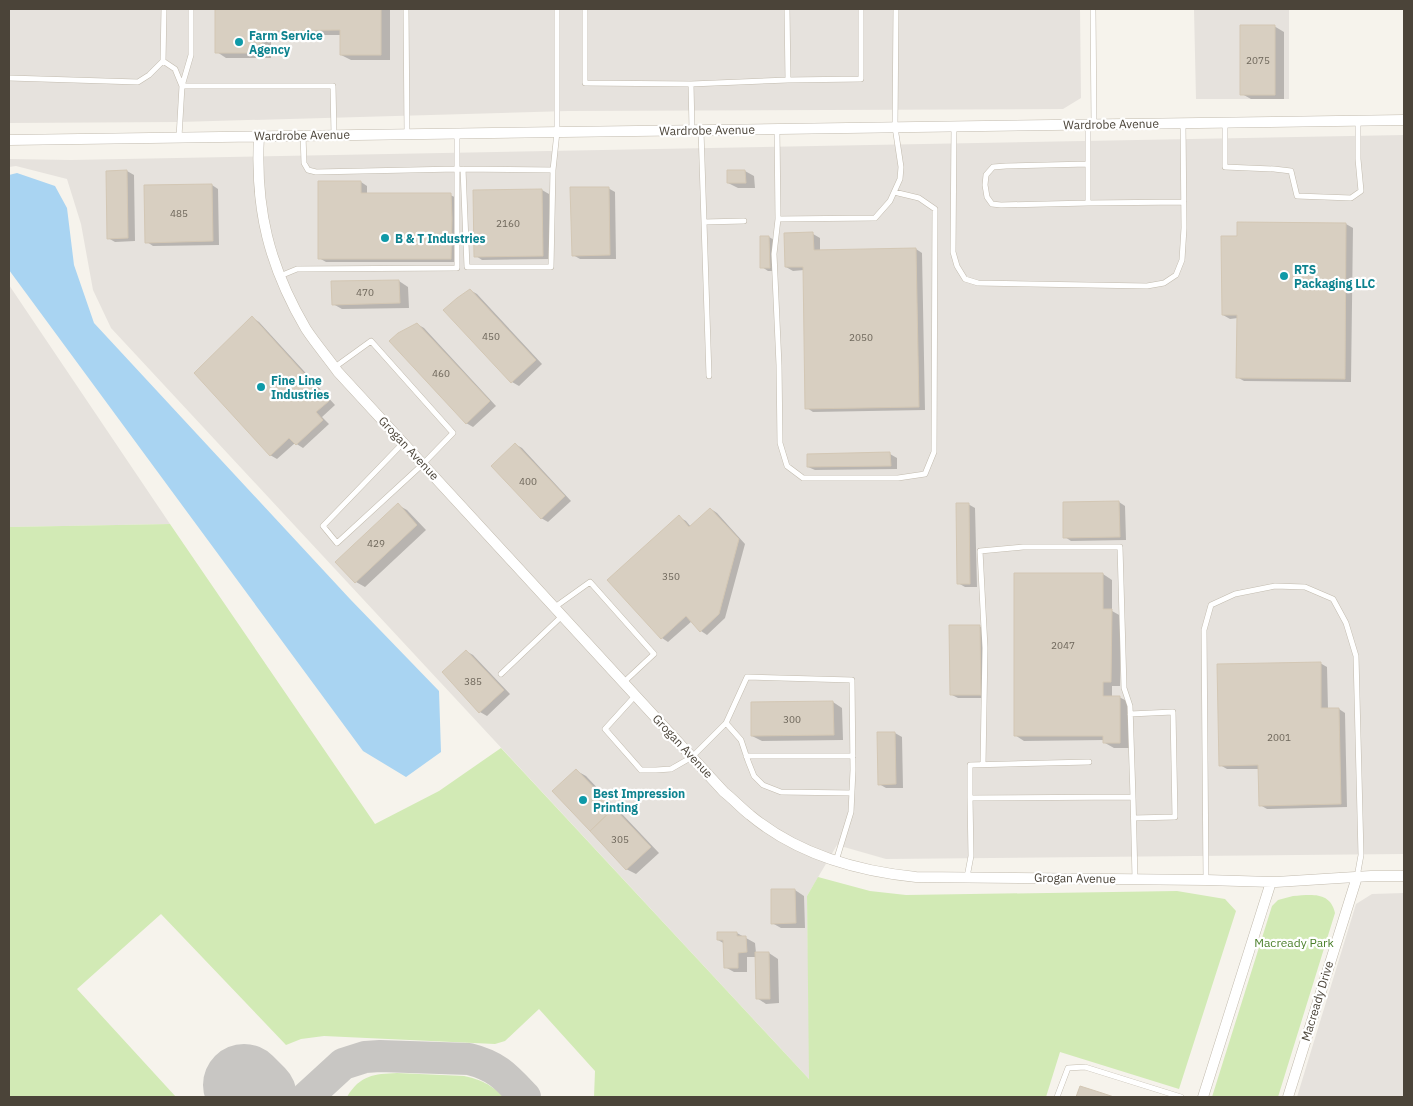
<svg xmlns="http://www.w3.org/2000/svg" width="1413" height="1106" font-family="'IBM Plex Sans',sans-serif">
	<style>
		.industrial { fill: #e6e2dd }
		.green { fill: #d2eab5 }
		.water { fill: #a9d4f2 }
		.shadow { fill: #0003 }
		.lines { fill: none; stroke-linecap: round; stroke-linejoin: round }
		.taxiway { stroke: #c8c6c3; stroke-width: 32 }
		.runway { stroke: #c8c6c3; stroke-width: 82 }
		.building { fill: #d8cfc1; stroke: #d3c7b4 }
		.lane-casing { stroke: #c2bbae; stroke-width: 6 }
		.street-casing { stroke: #c2bbae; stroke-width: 11 }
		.lane { stroke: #fff; stroke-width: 5 }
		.street { stroke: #fff; stroke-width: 10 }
		.culture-dot { fill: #0f9aa8; stroke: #fff; stroke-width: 2 }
		.labels { text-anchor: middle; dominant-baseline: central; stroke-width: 4.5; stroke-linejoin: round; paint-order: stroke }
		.number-label { font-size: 10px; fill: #6e675b }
		.culture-label { font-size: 12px; font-weight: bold; fill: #0d838f; stroke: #fff; text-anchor: start }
		.street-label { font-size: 12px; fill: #4b4439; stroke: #fff }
		.park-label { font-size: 12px; fill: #4a7f2a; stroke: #fff }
	</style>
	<rect width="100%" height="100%" fill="#f6f3ec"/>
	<path class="industrial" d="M9,9h1071l1,89 -18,11 -495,2 -389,11 -170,1z
		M1194,9h95v90h-93z
		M1404,135v719l-518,5 -49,-14 -30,51 3,184 -699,-752 -18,-38 -12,-66 -14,-45 -51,-13 -7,1v-8l62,1z
		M9,285l161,239 -161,3z
		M1404,893v204h-107l59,-193 16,-10z"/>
	<path class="green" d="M170,524l205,300 64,-33 62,-43 308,331 -2,-183 11,-19 52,14 36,4 271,-4 48,8 11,12 -57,178 -119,-37 -14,45h-452l1,-26 -56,-62 -34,32 -10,3 -171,-8 -23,3 -15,6 -125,-131 -84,75 99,108h-167v-570z
		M1293,896c18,-1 37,-5 42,17l-57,184h-66l60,-191 6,-6z
		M397,1073l67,3c18,4 26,8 40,21h-157c13,-22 27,-23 50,-24z"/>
	<path class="water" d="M17,173l38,13 12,22 7,57 20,58 256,276 89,92 2,61 -35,25 -43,-26 -354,-481v-95z"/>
	<path class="shadow" d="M217,9h173v51h-39l-10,-5v-20h-70v23h-45l-9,-6z
		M1274,26l10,6v67h-33l-9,-5z
		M127,171l7,4 1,66 -20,1 -7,-4z
		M728,171h17l9,5 1,12h-17l-10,-5z
		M361,182l6,4v9h83l7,3v64h-131l-7,-4z
		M212,185l6,4 1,56 -66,1 -6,-4z
		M608,188l7,4 1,67h-36l-7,-4z
		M542,190l7,4 1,65 -68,1 -6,-4z
		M1346,224l7,4 -2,154 -107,-1 -7,-4 1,-59 -8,1 -7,-4 15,-78z
		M813,234l7,4v13l96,-2 6,4 3,157 -112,2 -6,-4 -3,-138 -11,1 -7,-4z
		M761,237h8l7,4v30h-8l-6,-4z
		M399,281l9,6 1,21 -67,1 -9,-5z
		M470,290l7,4 65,70 -23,22 -7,-4z
		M253,318l6,4 76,83 -13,12 7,7 -26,24 -8,-5 -18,16 -7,-4z
		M417,324l7,4 72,78 -23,21 -7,-4z
		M515,444l7,4 49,53 -23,21 -7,-4z
		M890,454l7,4v11l-82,1 -7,-3v-12z
		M1119,502l6,4 1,34 -55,1 -6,-4z
		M968,504l7,4 2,79h-12l-7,-4z
		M398,505l9,5 19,20 -61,57 -9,-5z
		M711,509l6,4 28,31 -20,74 -18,17 -6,-4 -9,-10 -24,21 -6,-4 17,-121 7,4 5,6z
		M1015,574h88l9,6v31l9,5 -1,70h-8v11h7l10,5v46h-15l-9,-5v-3l-81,1 -9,-6z
		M979,626l7,4 1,68h-29l-6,-3z
		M466,651l7,4 37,39 -23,22 -7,-4z
		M1320,663l7,4 1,42h11l6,4 2,94 -80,2 -7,-4v-36h-33l-7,-4z
		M833,702l9,6 1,32 -81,1 -10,-5v-32z
		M895,733l7,4 1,51h-17l-7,-4z
		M577,771l9,5 73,77 -23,21 -10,-5z
		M772,890h23l9,6 1,32h-24l-9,-5z
		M718,933h19l18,10 1,10h13l9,6 1,44 -13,1 -9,-6 -1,-41h-9v15h-13l-9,-5v-23l-7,-4z"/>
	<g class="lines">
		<path class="taxiway" d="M307,1097l36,-33 22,-7 15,-1 89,3c28,7 37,18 56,38"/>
		<path class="runway" d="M244,1085l12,12"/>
	</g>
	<path class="building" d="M215,9h166v46h-41v-25l-78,1v22h-47z
		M1240,25h35v70h-35z
		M127,170l1,68 -21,1 -1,-68z
		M727,170h18l1,13h-19z
		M318,181h43v12h90l1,25 -1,41h-133z
		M212,184l1,57 -68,2 -1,-58z
		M570,187h39l1,68 -38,1z
		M542,189l1,67 -69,1 -1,-67z
		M1237,222l109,1 -1,156 -109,-1 1,-63h-15l-1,-79h16z
		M813,232l1,18 102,-2 3,159 -114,2 -2,-142h-18l-1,-34z
		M760,236h9l1,32h-10z
		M399,280l1,23 -68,2 -1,-24z
		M470,289l66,71 -25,23 -68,-73 14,-12z
		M252,316l77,85 -13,11 7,8 -27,25 -7,-7 -19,18 -76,-83z
		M417,323l73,78 -24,23 -77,-83 9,-8z
		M515,443l50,53 -24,23 -50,-53z
		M890,452l1,14 -84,1v-13z
		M1119,501l1,36 -57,1v-36z
		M398,503l19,22 -62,58 -20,-21z
		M956,503h13l1,81h-13z
		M710,508l29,31 -20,75 -19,18 -14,-16 -25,23 -54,-59 72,-65 10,12z
		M1014,573h89v36h9l-1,73h-8v14h17v47h-17v-7h-89z
		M949,625h31l1,70h-31z
		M466,650l38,40 -25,23 -37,-41z
		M1321,662v46h18l2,96 -82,2 -1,-41 -39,1 -2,-102z
		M833,701l1,34 -83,1v-34z
		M877,732h18l1,52 -18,1z
		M576,769l38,39 -24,23 -38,-40z
		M614,808l37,39 -25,23 -36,-39z
		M771,889h24l1,34 -25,1z
		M717,932h20v4h9l1,16 -9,1v15h-14l-1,-28h-6z
		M755,952h14l1,47h-14z
		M1080,1086l22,7 12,4h-38z"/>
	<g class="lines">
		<g class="lane-casing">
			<path id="lane" d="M406,9l1,125
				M585,9v74l106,1 97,-4
				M787,9l1,71 73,-1v-70
				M1093,9l1,115
				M163,61l12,8 7,17
				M9,78l129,4 11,-7 14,-14 1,-52
				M691,84l1,46
				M182,86l9,-31v-46
				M1225,123v44l49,2 17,2 6,25 54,2 10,-7 -3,-32v-38
				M1088,125v78l96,-1
				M954,127l-1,125 4,14 8,13 13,4 169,3 17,-3 12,-8 6,-15 2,-32 -1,-105
				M777,129l1,90 97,-1 15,-17 10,-22 1,-12 -6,-40 1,-118
				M701,130l8,246
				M303,135l1,28 4,7 8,2 141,-3 96,1 4,-38v-123
				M179,137l3,-51h151l1,49
				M1088,164l-82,2 -13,1 -7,8 -1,10 2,12 5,7 9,1 87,-2
				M463,169l4,98h84l2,-97
				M778,219l-4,35 5,111 1,78 7,23 16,12h95l27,-4 9,-22 1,-243 -16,-11 -25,-6
				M704,222l40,-1
				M280,276l17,-7 160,-1v-134
				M335,367l36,-26 82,92 -30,31 -86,79 -14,-17 80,-83
				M555,607l35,-25 64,72 -30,28
				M501,674l61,-58
				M635,696l-30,33 36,41h15l15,-1 21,-12 34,-34 21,-46 105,3 1,90 -2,42 -15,49
				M1130,714l43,-2 2,105 -41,1
				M726,723l15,17 7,21 6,15 9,9 18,7 71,1
				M746,756h107
				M983,764l2,-116 -5,-97 43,-4h97l4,141 6,18 3,91
				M970,798v-33l119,-3
				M967,877l4,-21 -1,-58 163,-1 2,82
				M1206,880l-2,-250 7,-25 24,-11 40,-8 30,1 28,12 13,24 10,33 5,199 -4,22
				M1057,1097l11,-29 17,-1 96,30"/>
		</g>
		<g class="street-casing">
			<path id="street" d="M259,136c-4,73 10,130 47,193 10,15 22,29 32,43l386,420c9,7 17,16 26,23 47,39 106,56 166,62l290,3 70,2 95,-6h33
				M9,140l1395,-20
				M1203,1097l68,-215
				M1288,1097l69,-220"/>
		</g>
		<use href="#lane" class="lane"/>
		<use href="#street" class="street"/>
	</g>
	<g class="culture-dot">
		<circle cx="239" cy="42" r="5"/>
		<circle cx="385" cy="238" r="5"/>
		<circle cx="1284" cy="276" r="5"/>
		<circle cx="261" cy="387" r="5"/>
		<circle cx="583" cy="800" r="5"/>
	</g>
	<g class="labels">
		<g class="number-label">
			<text x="1258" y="60">2075</text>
			<text x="179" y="213">485</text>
			<text x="508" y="223">2160</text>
			<text x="365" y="292">470</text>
			<text x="491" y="336">450</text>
			<text x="861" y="337">2050</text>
			<text x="441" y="373">460</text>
			<text x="528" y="481">400</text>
			<text x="376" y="543">429</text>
			<text x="671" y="576">350</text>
			<text x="1063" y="645">2047</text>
			<text x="473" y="681">385</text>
			<text x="792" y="719">300</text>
			<text x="1279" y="737">2001</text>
			<text x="620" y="839">305</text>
		</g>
		<g class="culture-label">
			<text x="249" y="35">Farm Service<tspan x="249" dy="14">Agency</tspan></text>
			<text x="395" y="238">B &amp; T Industries</text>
			<text x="1294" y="269">RTS<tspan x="1294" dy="14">Packaging LLC</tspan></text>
			<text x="271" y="380">Fine Line<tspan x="271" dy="14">Industries</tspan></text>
			<text x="593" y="793">Best Impression<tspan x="593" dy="14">Printing</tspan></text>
		</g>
		<g class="street-label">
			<text transform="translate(1111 124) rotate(-1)">Wardrobe Avenue</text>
			<text transform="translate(707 130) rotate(-1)">Wardrobe Avenue</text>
			<text transform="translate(302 135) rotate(-1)">Wardrobe Avenue</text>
			<text transform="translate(409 448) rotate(47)">Grogan Avenue</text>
			<text transform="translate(683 746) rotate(47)">Grogan Avenue</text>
			<text transform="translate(1075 878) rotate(1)">Grogan Avenue</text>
			<text transform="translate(1317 1001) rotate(-73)">Macready Drive</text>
		</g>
		<g class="park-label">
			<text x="1294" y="942">Macready Park</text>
		</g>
	</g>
	<rect width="1413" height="1106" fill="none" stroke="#4b4439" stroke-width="20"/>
</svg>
